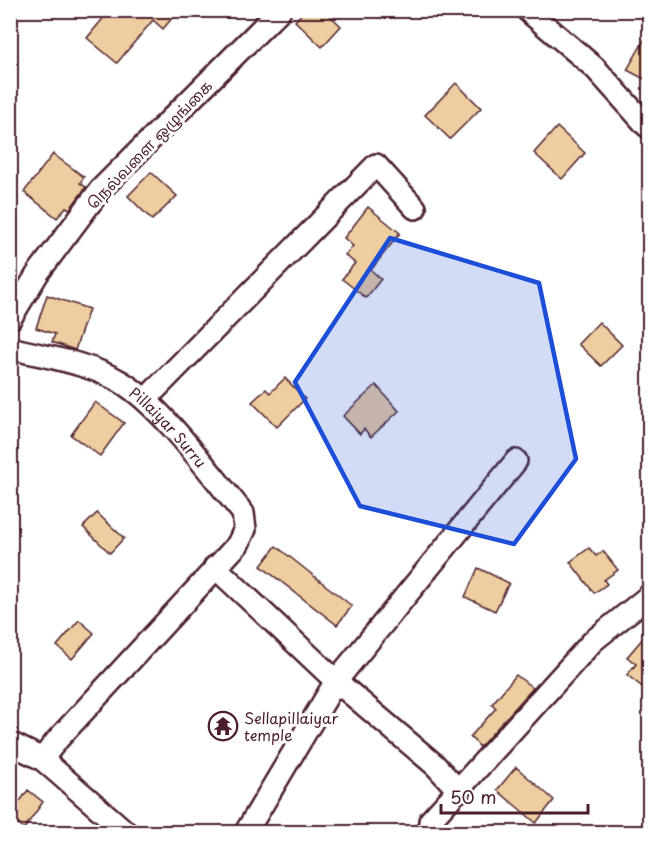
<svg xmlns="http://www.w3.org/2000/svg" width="660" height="843" font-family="'Playpen Sans','Noto Sans Tamil',sans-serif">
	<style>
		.building { fill: #eecea0; stroke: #4a1f2b; stroke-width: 1.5 }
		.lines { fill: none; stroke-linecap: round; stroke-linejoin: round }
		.minor-casing { stroke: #4a1f2b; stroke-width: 26 }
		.minor { stroke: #fff; stroke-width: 21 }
		.marked { fill: #1d4ed8; fill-opacity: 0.2; stroke: #1d4ed8; stroke-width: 4.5; stroke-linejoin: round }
		.labels { text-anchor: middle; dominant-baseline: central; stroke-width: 6; stroke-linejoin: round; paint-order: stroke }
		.street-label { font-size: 15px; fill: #4a1f2b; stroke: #fff }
		.poi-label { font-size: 15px; fill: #4a1f2b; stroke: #fff; text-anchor: start }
	</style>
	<rect width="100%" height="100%" fill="#fff"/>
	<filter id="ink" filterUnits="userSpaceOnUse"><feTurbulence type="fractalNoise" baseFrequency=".0167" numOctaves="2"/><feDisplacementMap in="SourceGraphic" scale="12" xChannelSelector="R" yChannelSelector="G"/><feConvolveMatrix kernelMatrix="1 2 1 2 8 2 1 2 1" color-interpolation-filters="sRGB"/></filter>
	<g filter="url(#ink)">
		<path class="building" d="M110,10h55l8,7 -10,12 -10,-9 -36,43 -30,-25z
			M305,10h19l17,16 -19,21 -27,-26z
			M650,30v52l-23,-12z
			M456,83l25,25 -31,31 -25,-24z
			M557,127l28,26 -23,26 -28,-26z
			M53,154l31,23 -4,6 6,4 -16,22 -4,-2 -9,11 -33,-26z
			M151,172l26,24 -25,24 -24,-24z
			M368,207l32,26 -29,37 10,9 -15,19 -24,-19 13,-16 -10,-8 8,-9 -9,-8z
			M47,295l42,14 -14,41 -23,-8 3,-8 -19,-6z
			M599,322l23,23 -21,21 -23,-22z
			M285,378l20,21 -28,28 -25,-25 14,-13 4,4z
			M376,385l23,26 -28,26 -7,-8 -4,5 -17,-18z
			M95,402l29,21 -24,33 -29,-21z
			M97,513l27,25 -14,15 -27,-26z
			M276,546l76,60 -15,19 -76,-59z
			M589,548l7,8 7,-5 15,19 -14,10 3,4 -13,9 -24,-31z
			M478,568l31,15 -14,28 -30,-14z
			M79,620l15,13 -22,26 -15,-13z
			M650,630v63l-23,-18 9,-11 -9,-7z
			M516,675l17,13 -53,59 -10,-10 26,-29 -4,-4z
			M516,767l38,33 -18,23 -39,-33z
			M28,790l15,12 -19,27 -14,-10v-4z"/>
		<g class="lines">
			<g class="minor-casing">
				<g id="minor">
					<path d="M527,10l68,58 52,58 3,-4"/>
					<path d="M10,319l28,-46 62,-83 180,-180"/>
					<path id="s1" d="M10,348c36,9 79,15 111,34 41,24 90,93 122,131l2,16 -7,15 -180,195 -16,20 -32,-16"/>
					<path d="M146,399l230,-234 39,43"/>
					<path d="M215,567l121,114 99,84 24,26"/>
					<path d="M42,759l84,73"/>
					<path d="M246,832l90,-151 180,-220"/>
					<path d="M430,832v-11l163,-180 57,-46"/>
				</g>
			</g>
			<use href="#minor" class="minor"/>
		</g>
	</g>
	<path class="marked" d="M390,238l149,45 37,176 -62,85 -154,-38 -65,-124z"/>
	<defs>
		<g id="temple-ring" transform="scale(1.5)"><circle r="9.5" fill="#fff" stroke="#4a1f2b" stroke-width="1.5"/><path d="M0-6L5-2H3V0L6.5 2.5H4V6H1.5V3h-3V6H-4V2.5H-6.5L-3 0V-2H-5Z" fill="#4a1f2b"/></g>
	</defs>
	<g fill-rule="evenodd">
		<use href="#temple-ring" x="223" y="726"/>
	</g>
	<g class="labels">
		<g class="street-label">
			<text transform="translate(149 144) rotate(-46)">நெல்வளை ஒழுங்கை</text>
			<text stroke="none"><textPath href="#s1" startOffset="182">Pillaiyar Surru</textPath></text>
		</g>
		<g class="poi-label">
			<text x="244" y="717">Sellapillaiyar<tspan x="244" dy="17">temple</tspan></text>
		</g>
	</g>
	<rect width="660" height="843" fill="none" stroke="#fff" stroke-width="36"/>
	<rect x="18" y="18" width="624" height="807" fill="none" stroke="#4a1f2b" stroke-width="2" filter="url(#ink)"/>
	<path d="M441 804v9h147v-9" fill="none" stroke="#4a1f2b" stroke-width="3"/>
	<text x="450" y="804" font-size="18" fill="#4a1f2b" stroke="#ffffff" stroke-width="4.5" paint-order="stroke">50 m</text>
</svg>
